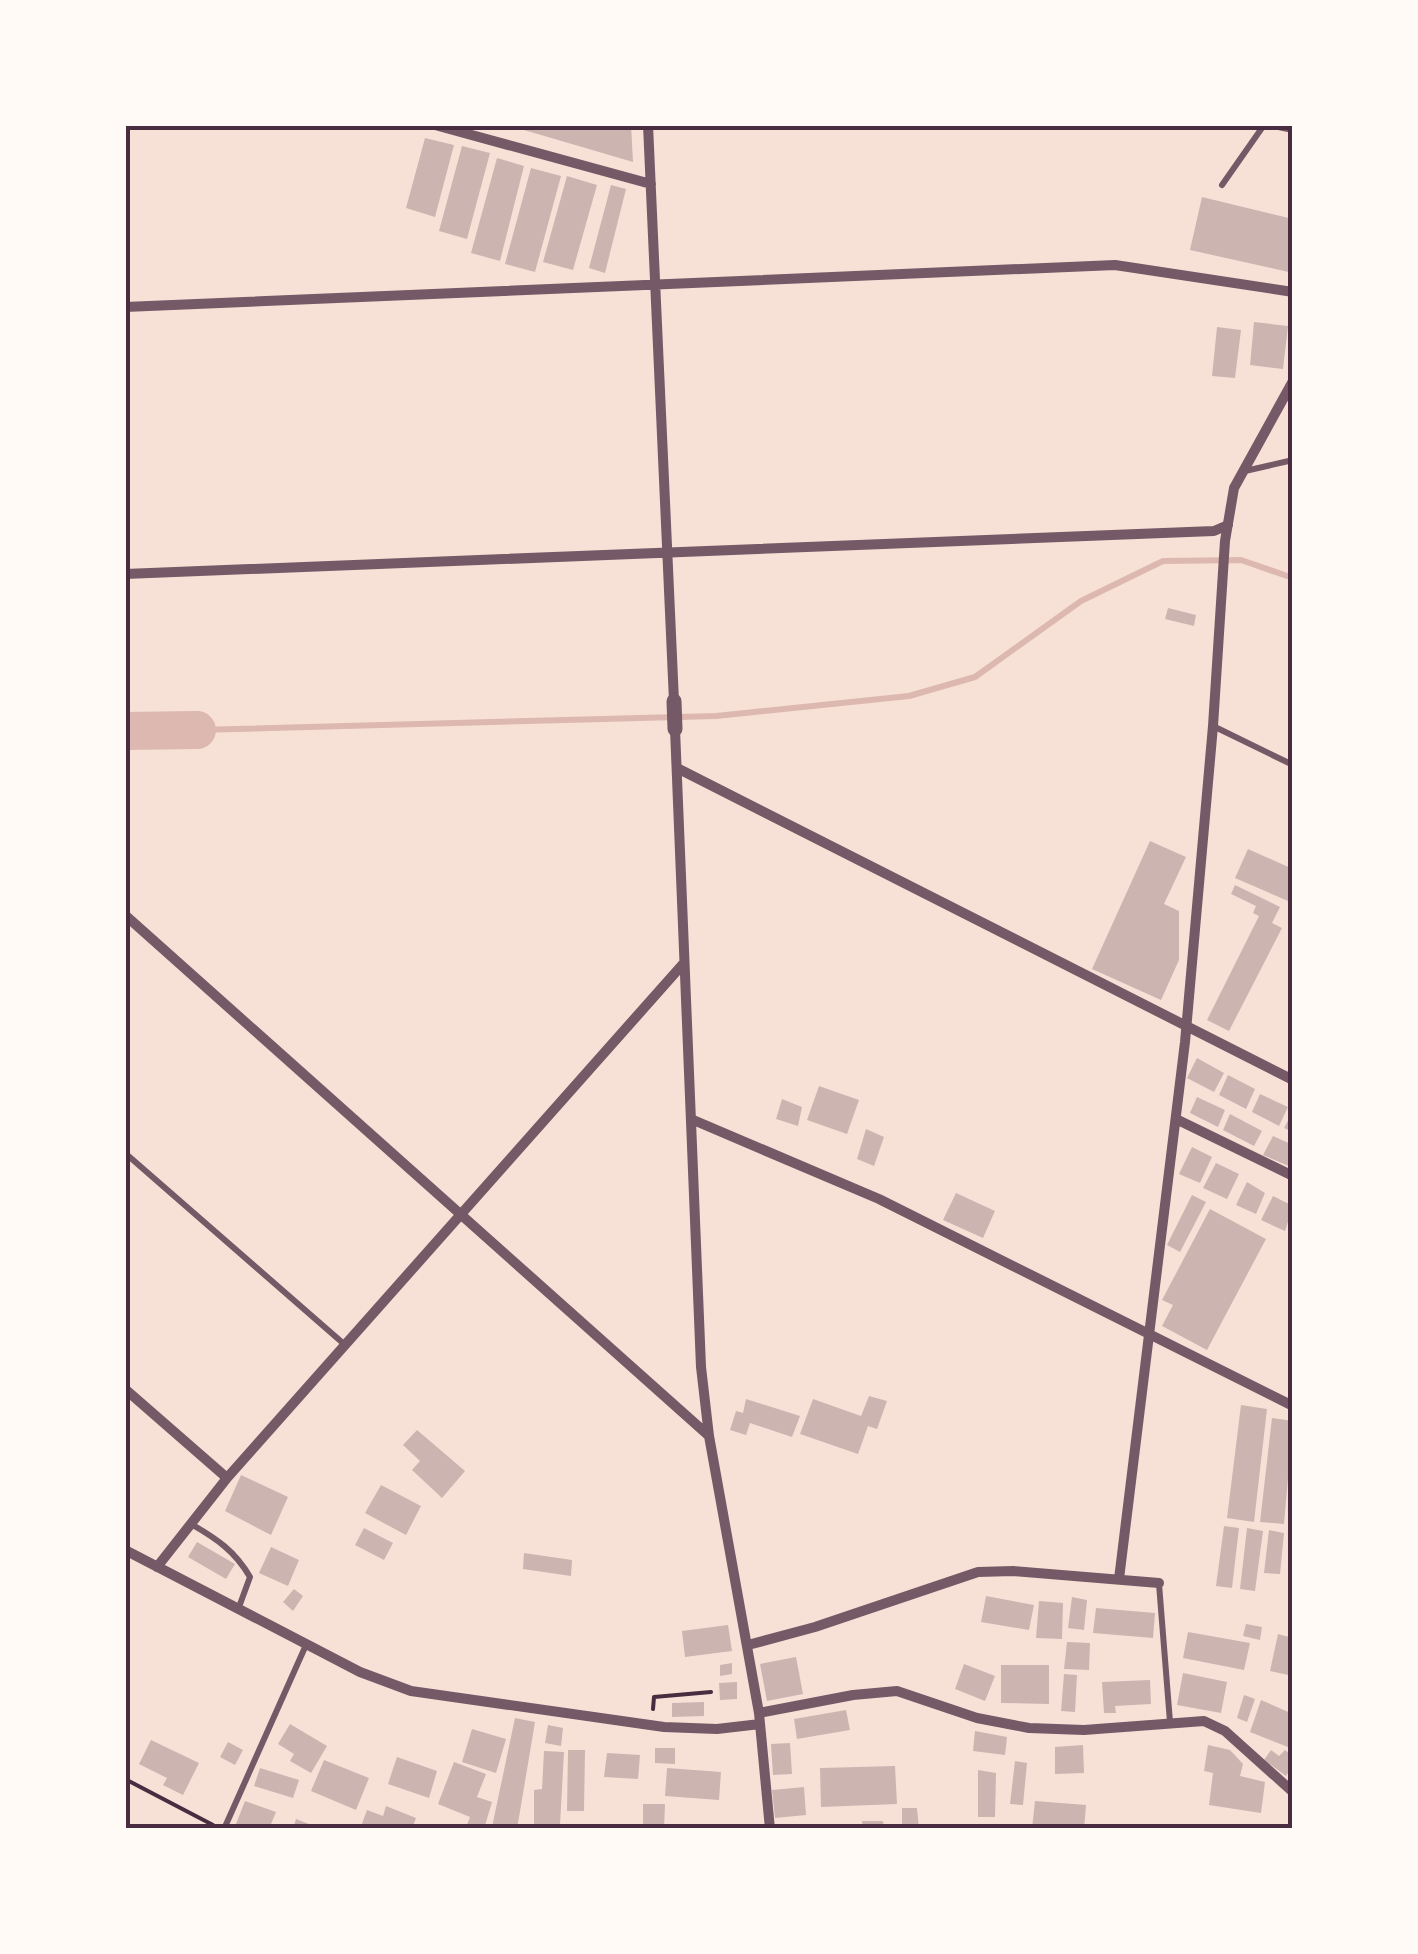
<svg xmlns="http://www.w3.org/2000/svg" width="1418" height="1954" font-family="Signika,sans-serif">
	<style>
		.lines { fill: none; stroke-linecap: round; stroke-linejoin: round }
		.stream { stroke: #dcb8b0; stroke-width: 6 }
		.river { stroke: #dcb8b0; stroke-width: 38 }
		.building { fill: #ccb4b1 }
		.path { stroke: #4a2c40; stroke-width: 4 }
		.service { stroke: #755966; stroke-width: 6 }
		.minor { stroke: #755966; stroke-width: 10 }
		.tertiary { stroke: #755966; stroke-width: 15 }
		.neatline { fill: none; stroke: #4a2c40; stroke-width: 4 }
	</style>
	<rect width="100%" height="100%" fill="#f7e1d7"/>
	<g class="lines">
		<path class="stream" d="M197,730l519,-14 193,-20 66,-19 106,-76 82,-40 78,-1 52,18"/>
		<path class="river" d="M125,731l72,-1"/>
	</g>
	<path class="building" d="M525,125h106l2,37 -109,-32z
		M425,138l29,7 -19,72 -29,-9z
		M462,146l28,7 -23,86 -28,-8z
		M497,158l27,8 -24,95 -29,-8z
		M531,168l30,8 -26,96 -30,-8z
		M567,176l30,9 -24,85 -30,-8z
		M611,185l15,4 -21,84 -16,-5z
		M1202,197l91,22v54l-103,-23z
		M1254,322l34,4 -5,43 -33,-4z
		M1217,327l24,3 -6,48 -23,-2z
		M1168,608l28,7 -2,11 -29,-7z
		M1150,841l36,16 -22,47 15,7v49l-18,40 -69,-31z
		M1248,849l45,20v21l-5,11 -53,-23z
		M1235,885l45,22 -8,16 10,5 -53,103 -22,-11 52,-104 -6,-3 3,-7 -25,-12z
		M1197,1058l27,15 -10,19 -27,-14z
		M1228,1075l27,14 -9,20 -27,-14z
		M819,1086l40,14 -12,34 -40,-14z
		M1260,1094l28,13 -9,19 -27,-14z
		M1197,1097l28,13 -7,17 -28,-14z
		M782,1099l20,8 -4,19 -22,-7z
		M1293,1111v21l-9,-4z
		M1230,1114l32,17 -8,15 -31,-16z
		M866,1129l18,8 -10,29 -17,-7z
		M1273,1136l20,9 -2,22 -28,-12z
		M1192,1147l20,10 -12,26 -21,-9z
		M1216,1163l23,11 -12,25 -24,-11z
		M1247,1182l18,11 -9,21 -20,-9z
		M956,1193l39,18 -12,27 -40,-18z
		M1192,1195l14,7 -26,50 -13,-7z
		M1273,1196l20,10 -8,25 -24,-11z
		M1210,1209l56,30 -59,111 -45,-24 11,-21 -11,-5z
		M869,1396l18,5 -10,28 -9,-3 -10,28 -58,-20 13,-35 48,17z
		M746,1399l54,17 -8,21 -42,-14 -4,12 -16,-5 6,-19 7,2z
		M1241,1405l26,4 -13,113 -27,-4z
		M1272,1418l21,3 -9,103 -24,-2z
		M417,1430l48,41 -23,27 -30,-28 8,-9 -17,-16z
		M241,1475l47,22 -17,38 -46,-24z
		M381,1485l40,21 -15,29 -41,-22z
		M1224,1526l15,2 -7,60 -16,-2z
		M364,1528l29,15 -9,17 -29,-15z
		M1247,1528l16,3 -8,60 -15,-2z
		M1269,1530l15,3 -4,41 -16,-1z
		M197,1542l38,22 -9,15 -38,-22z
		M271,1547l28,13 -11,26 -29,-13z
		M524,1553l48,7 -1,16 -48,-7z
		M294,1589l9,7 -10,15 -10,-9z
		M986,1596l48,9 -5,25 -48,-8z
		M1072,1597l15,3 -3,30 -16,-2z
		M1039,1601l24,2 -1,36 -26,-1z
		M1096,1608l59,5 -2,25 -60,-5z
		M1246,1624l16,3 -2,13 -17,-4z
		M728,1625l4,26 -47,6 -3,-26z
		M1188,1632l62,11 -6,27 -61,-12z
		M1278,1634l15,4v38l-23,-5z
		M1067,1642l23,1 -1,27 -25,-1z
		M796,1657l7,37 -36,7 -7,-37z
		M732,1663v11l-12,2v-11z
		M964,1664l31,12 -10,25 -30,-12z
		M1001,1665h48v39l-48,-1z
		M1183,1673l44,9 -6,31 -44,-8z
		M1064,1674l13,1 -2,37 -14,-1z
		M1150,1680l1,24 -36,2 1,7h-12l-2,-31z
		M737,1682v17l-17,1 -1,-17z
		M1244,1695l11,4 -8,23 -10,-4z
		M1261,1700l32,14v35l-43,-17z
		M704,1702v14l-32,1v-14z
		M846,1710l4,20 -53,9 -3,-20z
		M515,1718l20,4 -18,107h-16l-9,-2z
		M290,1724l37,22 -16,27 -21,-12 4,-7 -16,-10z
		M548,1725l15,3 -2,18 -16,-3z
		M472,1729l34,10 -10,34 -34,-11z
		M975,1731l32,6 -2,18 -32,-4z
		M151,1740l48,23 -16,32 -20,-10 4,-7 -28,-14z
		M228,1742l15,8 -8,15 -15,-8z
		M790,1743l2,31 -19,1 -2,-31z
		M1083,1745l1,28 -29,1v-27z
		M1208,1745l22,5 13,14 -3,12 25,6 -4,31 -52,-8 4,-32 -9,-2z
		M655,1748h20v16l-20,-1z
		M568,1750h17l-1,61h-17z
		M1271,1750l8,6 6,-6 8,6v10l-7,10 -22,-16z
		M544,1751l20,1 -4,73 -26,-1v-34l8,-1z
		M607,1753l33,2 -2,24 -34,-2z
		M397,1757l40,14 -8,27 -41,-14z
		M324,1760l45,18 -13,32 -45,-19z
		M1015,1761l12,2 -4,42 -13,-1z
		M454,1762l32,12 -9,23 15,5 -8,27 -17,-4 3,-8 -32,-13z
		M895,1766l2,38 -76,3 -1,-39z
		M260,1768l39,12 -6,18 -39,-12z
		M667,1768l54,4 -2,28 -54,-4z
		M978,1770l18,3 -1,44h-17z
		M804,1787l2,28 -31,3 -3,-28z
		M245,1801l31,11 -7,17h-35z
		M1035,1801l51,4 -2,24h-52z
		M643,1804h22l-1,25h-21z
		M386,1806l30,12 -4,11h-52l7,-19 16,6z
		M902,1808h15l2,21h-17z
		M296,1819l26,10h-29z
		M862,1821h21l1,8h-21z"/>
	<g class="lines">
		<path class="path" d="M653,1709l1,-12 57,-5
			M125,1779l88,46"/>
		<path class="service" d="M1222,185l42,-60
			M1245,471l48,-11
			M1213,726l80,39
			M125,1153l219,191
			M191,1524c26,15 44,27 59,53l-11,30
			M1159,1584l11,138
			M224,1829l82,-184"/>
		<path class="minor" d="M435,125l216,59
			M648,125l26,576
			M1279,125l14,3
			M125,307l990,-42 178,27
			M125,574l1089,-43 14,-6
			M675,729l26,638 8,69 50,277 11,116
			M677,768l616,312
			M125,915l583,520
			M691,1119l188,80 414,207
			M1176,1119l117,57
			M125,1389l102,89
			M125,1550l235,122 51,19 253,36 53,2 43,-5
			M157,1567l70,-89 456,-514
			M1119,1579l66,-537 28,-316 12,-185 9,-53 59,-107
			M748,1645l67,-18 163,-55 35,-1 146,12
			M759,1713l94,-18 44,-4 80,27 52,10 55,2 120,-9 21,10 68,61"/>
		<path class="tertiary" d="M674,701l1,28"/>
	</g>
	<rect width="1418" height="1954" fill="none" stroke="#fffaf5" stroke-width="255"/>
	<rect x="128" y="128" width="1162" height="1698" class="neatline"/>
</svg>
